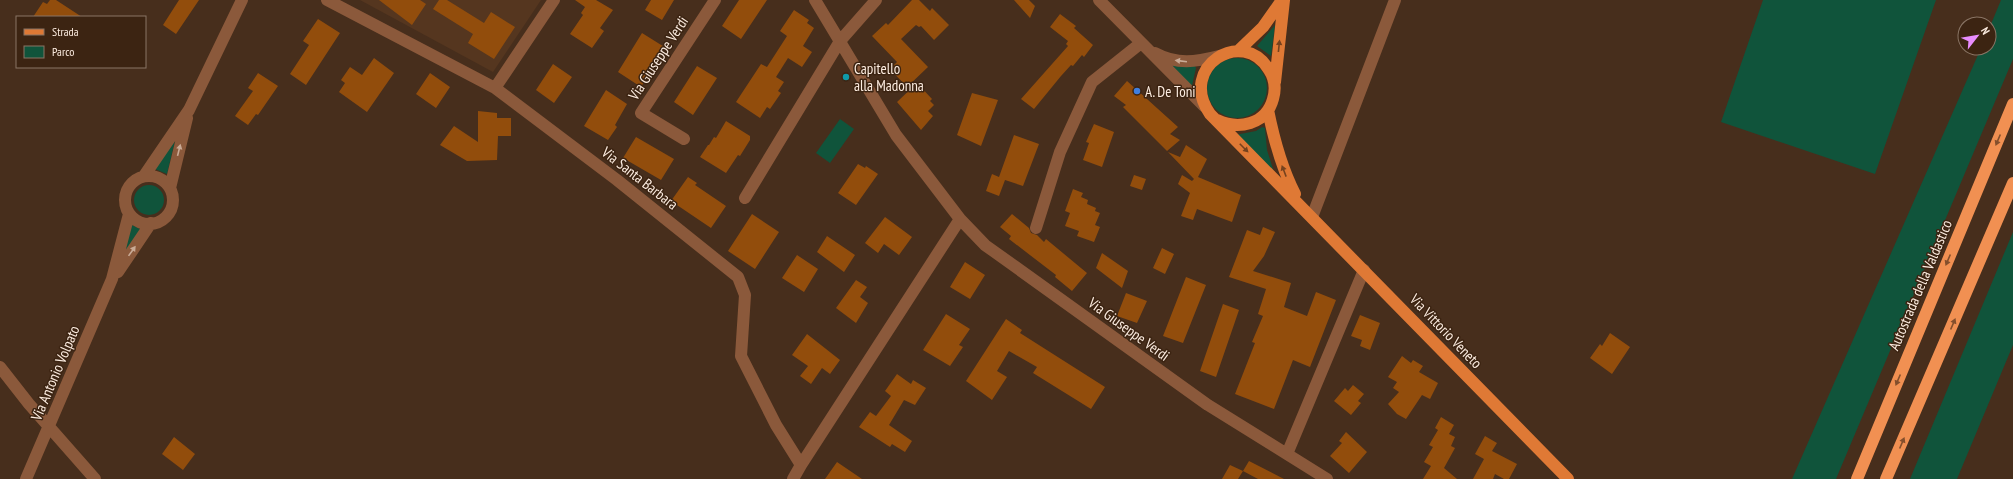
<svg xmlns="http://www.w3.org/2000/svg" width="2013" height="479" font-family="'PT Sans Narrow',sans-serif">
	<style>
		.built { fill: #55361f }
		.green { fill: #10543b }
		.building { fill: #924d0c }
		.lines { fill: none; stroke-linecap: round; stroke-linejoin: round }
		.minor { stroke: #8b593b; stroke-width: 12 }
		.major { stroke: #df7935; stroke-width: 12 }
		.highway { stroke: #f19052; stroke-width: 12 }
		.oneway { fill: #75421e }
		.oneway2 { fill: #c9aa96 }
		.oneway3 { fill: #844f2c }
		.culture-dot { fill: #0f9aa8; stroke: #3c2412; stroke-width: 1.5 }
		.shop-dot { fill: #3f7fe0; stroke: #3c2412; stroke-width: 1.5 }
		.labels { text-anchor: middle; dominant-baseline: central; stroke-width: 3; stroke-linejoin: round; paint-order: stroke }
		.street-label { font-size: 15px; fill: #fcece0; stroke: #3c2412 }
		.poi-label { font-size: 15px; fill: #fcece0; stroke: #3c2412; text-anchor: start }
	</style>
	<rect width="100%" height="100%" fill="#472e1c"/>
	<path class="built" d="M360,0h181l-48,72z"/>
	<path class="green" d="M1763,0h173l-61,174 -154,-52z
		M2001,0h12v59l-177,420h-44l189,-431h8v-19z
		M1275,25l-4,31 -14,-10z
		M1207 88a30 30 0 1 1 60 0a30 30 0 1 1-60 0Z
		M1164,62l31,4 1,2 -5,22z
		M840,119l14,10 -24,34 -14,-10z
		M1262,127l3,1 2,22 7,22 -39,-37 21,-4z
		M175,141l-8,33 -12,-5z
		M134 200a15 15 0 1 1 30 0a15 15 0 1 1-30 0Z
		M130,224l12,6 -20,28z
		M2013,232v113l-56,134h-47z"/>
	<path class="building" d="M50,0h6l26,17h-49l10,-15 4,2z
		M179,0h20l-23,34 -13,-9z
		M379,0h41l6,4 -14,21z
		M439,0h8l37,23 7,-11 24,15 -21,32 -26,-16 5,-9 -40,-25z
		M575,0h21l17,10 -13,18 4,3 -12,17 -22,-14 13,-19 -2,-2 4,-6z
		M651,0h23l-12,20 -17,-10z
		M739,0h28l-26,39 -19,-13z
		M912,0h7l11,11 2,-3 17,17 -15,15 -13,-14 -2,1 -3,-2 -15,14 27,28 -21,20 -17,-18 7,-7 -25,-26 14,-13 2,2z
		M1014,0h15l6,6 -5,12z
		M794,10l15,10 -2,3 7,5 -11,18 9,6 -10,15 -14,-9 -12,19 8,5 -6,9 3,2 -11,16 -3,-2 -7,11 -24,-16 25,-38 6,3 20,-31 -7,-5z
		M1060,14l16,12 -2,2 19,17 -9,12 -2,-2 -9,11 -2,-1 -10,11 -27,33 -13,-10 47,-53 -2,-2 2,-3 -18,-14z
		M318,19l22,14 -34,52 -16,-11 19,-29 -6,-4z
		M642,33l24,15 -25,39 -23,-15z
		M374,58l20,15 -27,39 -28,-20 6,-9 -4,-3 9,-13 12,8z
		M553,64l19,13 -18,26 -18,-13z
		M697,66l20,12 -24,37 -19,-13z
		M258,73l20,13 -20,29 -2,-1 -8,11 -13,-9 18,-25 -5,-3z
		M430,73l20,14 -14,21 -20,-14z
		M1127,81l51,46 -8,7 10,6 -13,11 -44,-44 3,-2 -12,-9z
		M917,83l15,16 -2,2 4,4 -6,6 5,5 -12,14 -24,-28z
		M606,90l21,14 -12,21 2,2 -9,13 -24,-14z
		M972,93l26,7 -17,46 -24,-11z
		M478,111l19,2v5h14v18h-13l-1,24 -30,1 -27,-16 14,-19 24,16z
		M726,121l24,15v4l-10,16 -2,-1 -12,18 -26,-16 8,-12h1l5,-8 2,1z
		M1094,124l20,8 -12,35 -19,-7 6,-17 -3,-1z
		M1014,135l25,9 -16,42 -18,-6 -6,16 -13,-5 6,-17 7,3z
		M636,137l38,22 -13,21 -38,-22z
		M1186,145l21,14 -9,18 43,18 -9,27 -35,-13 -4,11 -12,-4 9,-23 -12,-9 4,-9 10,6 2,-2 -26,-27 12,5z
		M858,164l7,4 1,-2 12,8 -22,31 -18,-12z
		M1134,175l12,4 -4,11 -12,-4z
		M688,177l9,6 -2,2 31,21 -15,22 -40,-27z
		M1073,189l10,4 -2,4 7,3 -1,4 9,4 -1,3 5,2 -5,12 5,2 -6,15 -17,-6 2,-5 -14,-5 5,-13 -5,-2z
		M752,214l27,18 -24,37 -27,-18z
		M1012,214l17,14 2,5 6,2 7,7 2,-3 41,34 -15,18 -17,-14 1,-2 -47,-36 2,-3 -11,-9z
		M885,217l27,20 -13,18 -15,-11 -6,9 -13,-10z
		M1263,227l12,5 -11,24 -11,15 38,12 -7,24 23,9 9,-24 20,8 -26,67 -17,-7 -19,49 -39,-15 20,-51 -3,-1 11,-26 -5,-2 8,-25 -37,-12 18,-47 13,5z
		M827,236l28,19 -11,17 -27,-20z
		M1162,248l12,6 -9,20 -12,-6z
		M1102,253l26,18 -6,17 -26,-20z
		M797,255l21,14 -14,23 -22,-14z
		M965,262l20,13 -15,24 -20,-12z
		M1186,277l20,8 -23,58 -20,-7z
		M856,280l11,7 -7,10 8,6 -12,20 -20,-15z
		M1126,293l21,8 -10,22 -20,-7z
		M1223,304l16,6 -23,67 -16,-6z
		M946,314l24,15 -11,16 4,2 -13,19 -27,-16z
		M1360,315l20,8 -10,27 -10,-4 2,-6 -11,-4z
		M1006,319l16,11 -2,3 85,54 -14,22 -58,-36 4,-6 -28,-16 -12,20 10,6 -15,23 -26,-19z
		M1610,333l20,14 -18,27 -22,-16 10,-14 2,2z
		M807,334l33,26 -10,14 -8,-6 -11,16 -11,-8 8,-10 -16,-11z
		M1402,356l9,7 2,-3 10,6 -4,6 19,11 -8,16 -8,-4 -16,24 -9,-5 -9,-10 11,-12 -6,-4 4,-6 -9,-5z
		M897,374l14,10 2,-4 13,8 -11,17 -11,-5 -15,25 23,16 -7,11 -13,-8 -2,3 -31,-20 11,-15 6,4 15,-20 -6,-5z
		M1353,385l11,9 -6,7 3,2 -10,12 -17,-14 11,-13 3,3z
		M1441,417l13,8 -5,9 6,3 -4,9 4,2 -11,20 13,11h-34l8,-13 -7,-4 9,-15 -4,-2 9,-15 -3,-2z
		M1346,432l21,20 -18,21 -19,-17 12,-13 -3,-2z
		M1485,436l12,7 -5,8 25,13 -8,15h-5l-9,-5 -2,5h-20l11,-20 -9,-5z
		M174,437l21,17 -12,16 -21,-16z
		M1249,461l35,18h-26l-15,-8z
		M837,462l25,17h-37z
		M1230,465l13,6 -5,8h-16z"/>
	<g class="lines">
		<path class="minor" d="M327,0l168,88 122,92 121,97 7,18 -4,61 35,69 25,40 -8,14
			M815,0l81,135 64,84 25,26 223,160 119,74
			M1099,0l105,106
			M1155,53c22,12 41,9 64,3
			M495,88l59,-88
			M684,139l-43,-26 74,-113
			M144,176l45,-66 53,-110
			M125 200a24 24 0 1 1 48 0a24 24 0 1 1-48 0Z
			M170,188l17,-70
			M745,198l95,-157 36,-41
			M1312,217l83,-217
			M1036,228l24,-76 32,-70 49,-39
			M118,272l33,-49
			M0,367l29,37 66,75
			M1287,454l77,-184
			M801,465l159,-246
			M26,479l86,-200 17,-65"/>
		<path class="major" d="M1238,51l25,-24 19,-27
			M1275,82l9,-82
			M1268,110c6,30 13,57 27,84
			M1217,120c21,10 49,5 56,-21 3,-10 2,-20 -4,-29 -26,-44 -92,-3 -59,44l358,365"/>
		<path class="highway" d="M1857,479l156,-375
			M1886,479l127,-296"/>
	</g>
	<defs><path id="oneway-solid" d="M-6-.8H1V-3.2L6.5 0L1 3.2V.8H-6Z"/></defs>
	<g class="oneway">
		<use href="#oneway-solid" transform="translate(1279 46) rotate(-84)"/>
		<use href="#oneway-solid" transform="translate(1244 148) rotate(45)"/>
		<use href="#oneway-solid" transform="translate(1284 171) rotate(-111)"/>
	</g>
	<g class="oneway2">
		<use href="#oneway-solid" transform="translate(1181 61) rotate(-173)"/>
		<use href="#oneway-solid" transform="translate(179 150) rotate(-76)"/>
		<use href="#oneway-solid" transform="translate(132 251) rotate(-55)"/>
	</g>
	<g class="oneway3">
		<use href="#oneway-solid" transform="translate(1998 140) rotate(113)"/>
		<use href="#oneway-solid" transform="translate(1948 260) rotate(113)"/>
		<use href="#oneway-solid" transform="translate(1953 324) rotate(-67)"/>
		<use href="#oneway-solid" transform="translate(1898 380) rotate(113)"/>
		<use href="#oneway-solid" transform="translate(1902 443) rotate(-67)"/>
	</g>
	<circle class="culture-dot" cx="846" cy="77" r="4"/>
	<circle class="shop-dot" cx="1137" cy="91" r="4"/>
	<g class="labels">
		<g class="street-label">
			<text transform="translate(658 58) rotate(-57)">Via Giuseppe Verdi</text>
			<text transform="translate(640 178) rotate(38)">Via Santa Barbara</text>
			<text transform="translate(1920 285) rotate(-67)">Autostrada della Valdastico</text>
			<text transform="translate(1129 329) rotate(36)">Via Giuseppe Verdi</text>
			<text transform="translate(1446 331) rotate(46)">Via Vittorio Veneto</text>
			<text transform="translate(55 373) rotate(-67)">Via Antonio Volpato</text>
		</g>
		<g class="poi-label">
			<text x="854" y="68">Capitello<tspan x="854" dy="17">alla Madonna</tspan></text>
			<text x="1145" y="91">A. De Toni</text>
		</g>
	</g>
	<rect x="16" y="16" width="130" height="52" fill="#3c2412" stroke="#897464"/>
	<rect x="24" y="29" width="20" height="6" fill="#df7935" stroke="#897464"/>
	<text x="52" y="36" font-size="12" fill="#fcece0">Strada</text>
	<rect x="24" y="46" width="20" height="12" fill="#10543b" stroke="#897464"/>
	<text x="52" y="56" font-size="12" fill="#fcece0">Parco</text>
	<g transform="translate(1977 36) rotate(59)"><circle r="19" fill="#3c2412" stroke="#897464"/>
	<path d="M0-3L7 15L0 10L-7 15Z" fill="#e98dfe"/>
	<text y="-6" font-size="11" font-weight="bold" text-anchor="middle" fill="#fcece0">N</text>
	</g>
</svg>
